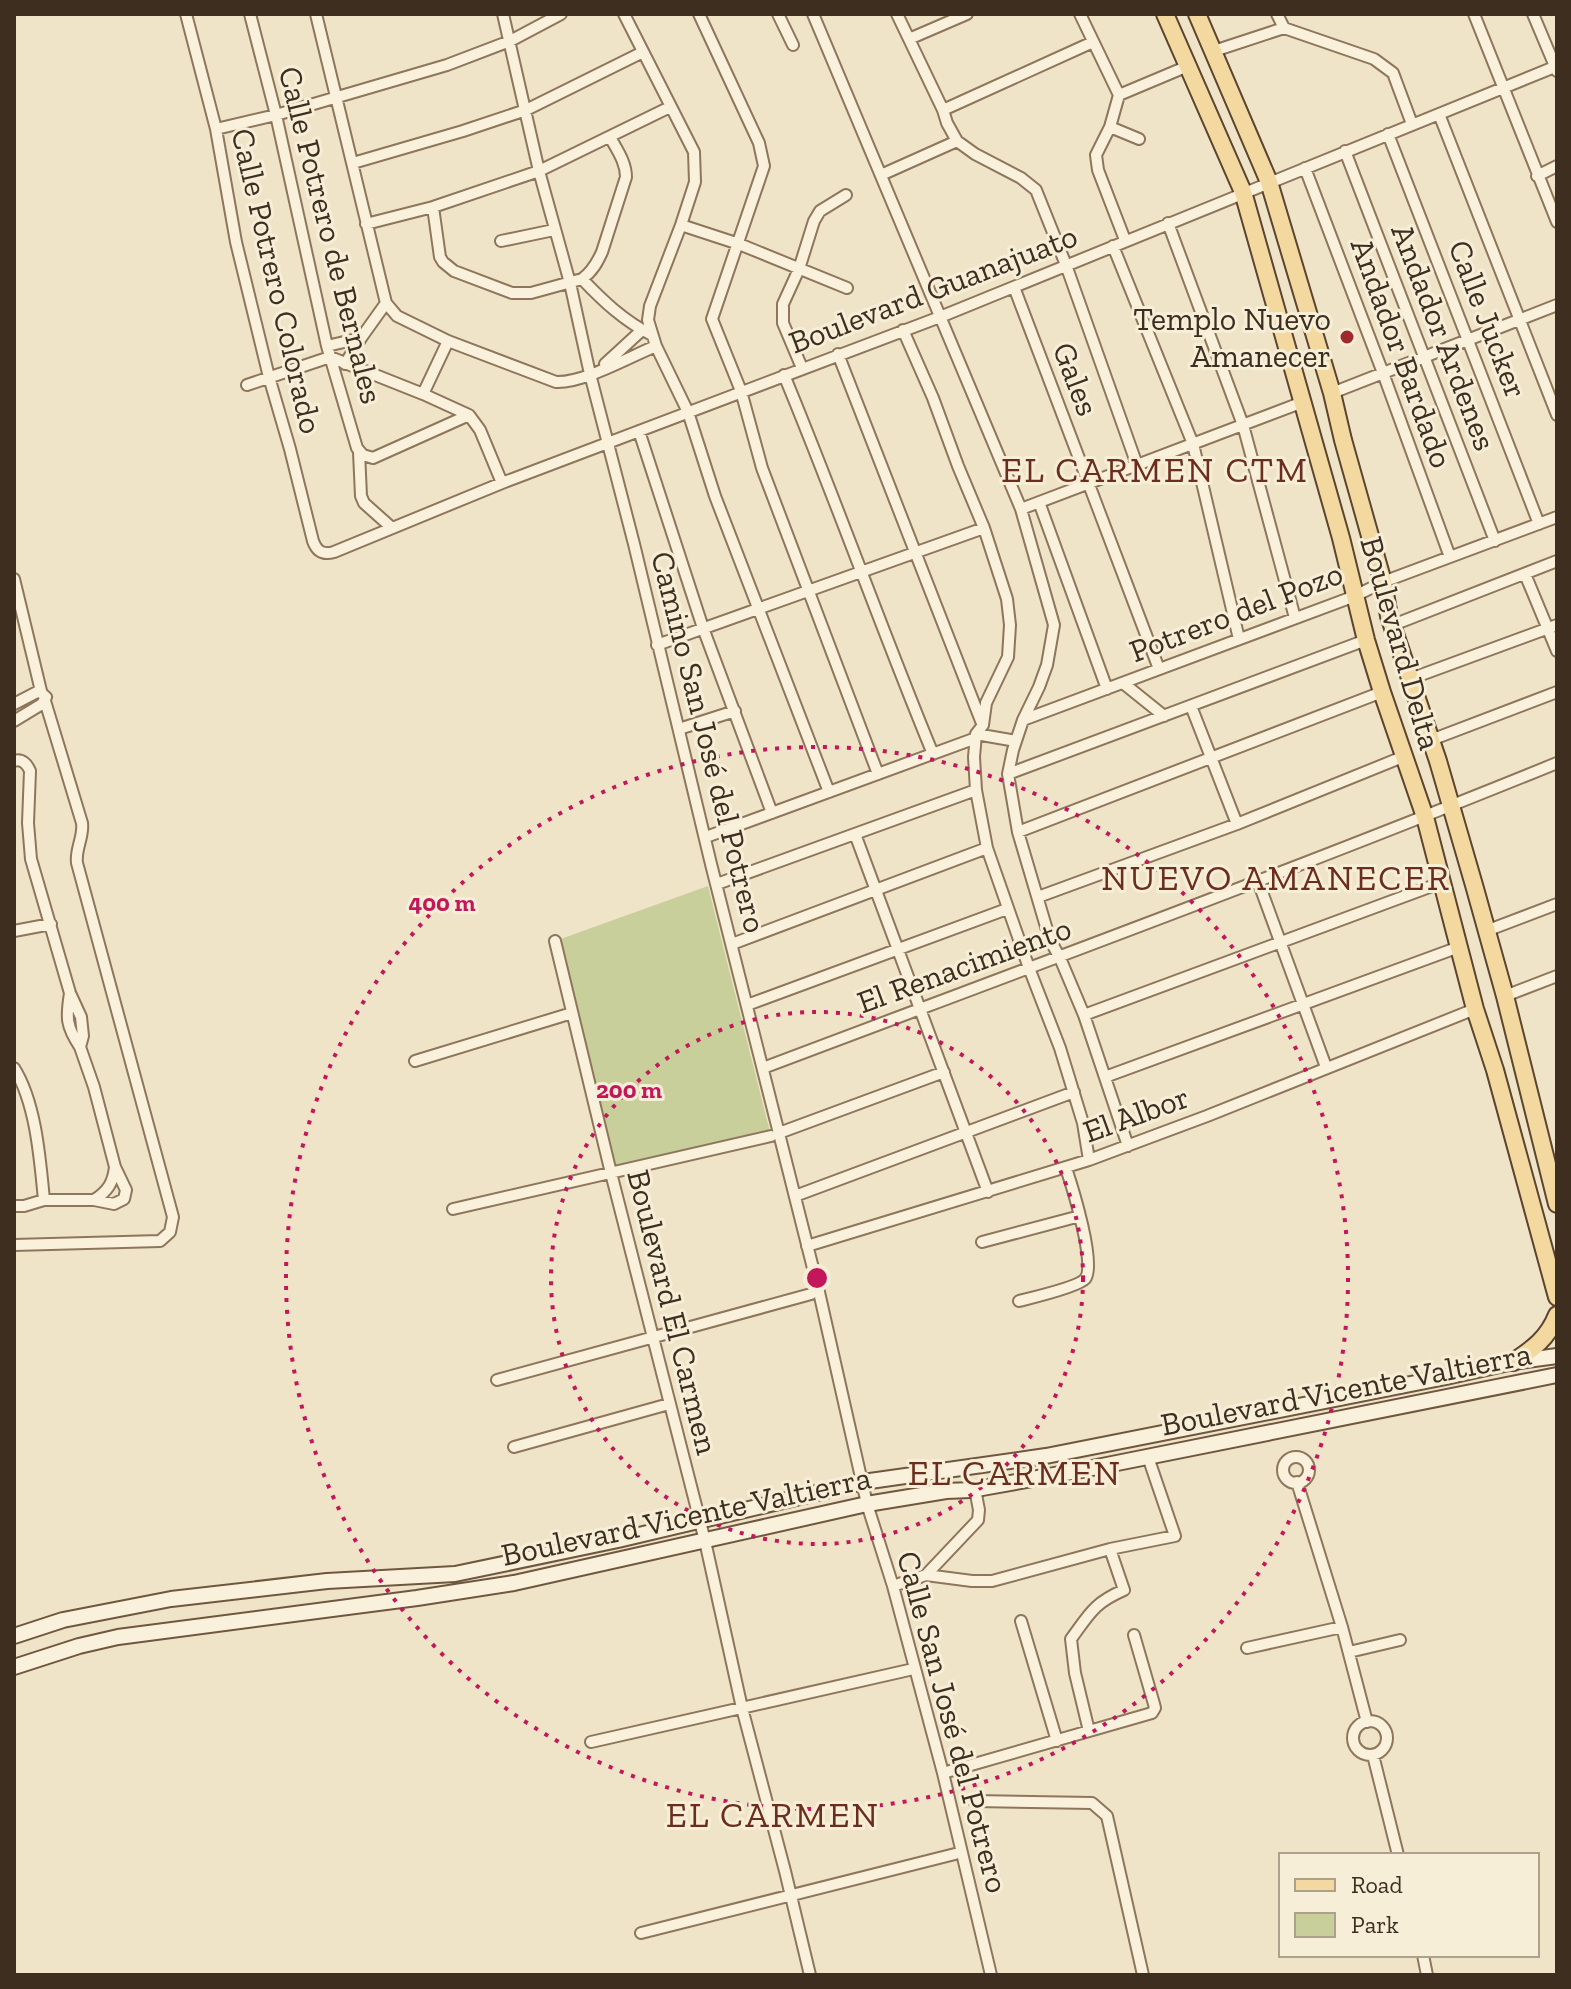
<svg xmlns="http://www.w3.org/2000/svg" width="1571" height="1989" font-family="'Zilla Slab',serif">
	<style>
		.green { fill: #c9cf9b }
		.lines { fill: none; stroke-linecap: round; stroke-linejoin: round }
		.street-casing { stroke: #8d765c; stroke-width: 14 }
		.secondary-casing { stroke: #6f573f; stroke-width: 18 }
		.primary-casing { stroke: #5b4430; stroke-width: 20 }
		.street { stroke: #faf1dc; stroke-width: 10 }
		.secondary { stroke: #faf1dc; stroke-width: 14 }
		.primary { stroke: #f3d9a0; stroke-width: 16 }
		.ring { fill: none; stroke: #c2185b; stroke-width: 4; stroke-dasharray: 4 8 }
		.poi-dot { fill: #9e2a2b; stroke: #f7eed8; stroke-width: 3 }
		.labels { text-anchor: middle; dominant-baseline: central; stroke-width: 6; stroke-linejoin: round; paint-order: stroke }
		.street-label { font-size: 32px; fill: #3d2e20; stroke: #f7eed8 }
		.poi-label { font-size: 32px; fill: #3d2e20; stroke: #f7eed8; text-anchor: end }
		.quarter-label { font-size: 36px; letter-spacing: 2px; fill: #6b2e1e; stroke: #f7eed8 }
		.centre { fill: #c2185b; stroke: #f7eed8; stroke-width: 4 }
		.ring-label { font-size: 24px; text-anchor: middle; font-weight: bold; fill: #c2185b; stroke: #f7eed8; stroke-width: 6; stroke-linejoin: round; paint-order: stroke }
	</style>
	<rect width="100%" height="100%" fill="#f0e4c8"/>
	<path class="green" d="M708,886l63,250 -160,37 -56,-232z"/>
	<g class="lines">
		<g class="street-casing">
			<path id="street" d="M186,14l30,115 20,113 33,135 21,72 23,92c4,11 10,14 21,11l168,-69 438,-166 617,-251
				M250,14l26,101 51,231 30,102 6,7 10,3 96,-43
				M316,14l70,289 11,13 51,25 108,41c28,1 73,-25 100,-36
				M503,14l36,157 31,112 20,91 44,170 77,320 108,428 48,212 26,82 50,187 48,202
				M624,14l70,138 1,30 -14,43 -31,81 -2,14 8,26 32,66 27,84 114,296
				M699,14l60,129 5,23 -52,153 29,72 21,77 116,306
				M778,14l15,31
				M813,14l208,495 33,116 -7,40 -8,22 -16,33 -10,30 -5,24 10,58 32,108 10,18 24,57 44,131
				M897,14l46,96 4,13 10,18 18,13 46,24 15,12 30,75 71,200
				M1080,14l39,81 -9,32 -14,28 2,15 27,70
				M1277,14l7,14 90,31 19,14 19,51
				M1474,14l83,208
				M1533,14l24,57
				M909,39l58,-25
				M1214,51l70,-23
				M1119,95l69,-29
				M943,110l150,-68
				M1439,114l118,301
				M1110,127l29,12
				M216,129l60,-14 171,-50 63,-24 51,-27
				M1388,134l151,390
				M1345,151l150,390
				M353,163l110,-32 63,-21 117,-58
				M1305,168l78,205 67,184
				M881,175l76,-34
				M1537,176l20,-10
				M433,207l7,50 3,5 11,9 58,22h19l51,-14c10,-7 15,-16 20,-27l24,-75c0,-15 -9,-27 -16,-40
				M1168,223l75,202 52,193
				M366,224l67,-17 106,-36 131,-64
				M681,225l58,19 108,44
				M501,241l53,-11
				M1113,246l80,198 46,195
				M582,279c21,22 42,42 70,56
				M1014,287l145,382
				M903,330l30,68 25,68 26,62 23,71 3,26 -2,32 -22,46 -3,22 -7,9 -2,23 2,33 11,58 42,120 31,80 23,75 6,37
				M327,346l34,-8 25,-35
				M838,354l143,367
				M345,364l16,-26
				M605,364l37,-34
				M802,368l-19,-45v-19l16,-35 15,-48 6,-10 26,-16
				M784,375c52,125 97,253 149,379
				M247,385l83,-28 93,37 46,21 11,15 22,53
				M1332,393l225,-88
				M423,394l25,-53
				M639,431l64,197 69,185
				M359,452l2,44 3,7 28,25
				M1039,502l68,187
				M1021,509l282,-107
				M1525,574l32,77
				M14,579l27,112
				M1393,625l164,-64
				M657,645l327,-117
				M1410,679l147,-54
				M1123,683l41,33
				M14,704l25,-13 7,6 -4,7 -28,17
				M1191,706l46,118
				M1023,720l332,-124 28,-14 174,-65
				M679,729l56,-18
				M976,734l40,7
				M1431,740l126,-48
				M14,761c8,-3 13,3 16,10l-2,52 3,36 39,134 11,24 2,19 -3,11 14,40 21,80 11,23 -2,9 -10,5 -20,-4h-50l-20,6h-10
				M1008,774l358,-134
				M1018,832l364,-140
				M855,834l133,358
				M706,837l270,-99
				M1258,881l68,186
				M717,884l259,-94
				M1038,897l199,-73 168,-68
				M14,931l37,-7
				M1486,931l71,-27
				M555,941l56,232 94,368 37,167 43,163 25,104
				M732,944l255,-96
				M70,993c-4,25 -4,33 10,54
				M1505,996l52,-20
				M747,1005l260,-96
				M1084,1015l359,-133
				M415,1061l157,-48
				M14,1068c22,35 26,91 30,132
				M763,1068c265,-100 531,-198 794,-305
				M1105,1077l354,-130
				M779,1133l165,-61
				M795,1196l279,-104
				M94,1200c14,-9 19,-17 21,-33
				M453,1209l318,-73
				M982,1242l98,-26
				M14,1245l146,-4 10,-9 3,-15 -96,-354c-2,-14 7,-26 5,-40l-37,-122
				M807,1246l282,-86 118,-44 268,-107
				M1019,1301c12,-3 59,-14 66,-22 12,-13 -13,-93 -19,-111
				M497,1380l314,-86
				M514,1447l155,-43
				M1283 1470a13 13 0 1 1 26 0a13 13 0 1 1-26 0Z
				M1297,1482l45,145 25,95
				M926,1575l52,-55 1,-10 -4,-21
				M893,1586l33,-11 46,6h20l118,-32 65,-13 -27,-79
				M1021,1621l36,120
				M1247,1648l95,-21
				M1349,1652l51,-12
				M1353 1738a17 17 0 1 1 34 0a17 17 0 1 1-34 0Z
				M1089,1731l-14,-58 -4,-34c19,-26 23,-36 53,-49l-14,-41
				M591,1742l318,-72
				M1373,1755l25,100
				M943,1773l209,-60 3,-5 -1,-4 -20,-69
				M974,1801l118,2 15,13 36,159
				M641,1933l314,-79
				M1423,1955l4,20"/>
		</g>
		<g class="secondary-casing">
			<path id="secondary" d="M14,1636l49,-16 108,-21 156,-18 128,-7 163,-34 245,-58 183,-26 400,-79 67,-15 44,-6
				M14,1667l65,-21 39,-9 299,-39 97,-15 353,-79 79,-13 25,-1 111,-20 475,-95"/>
		</g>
		<g class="primary-casing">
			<path id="primary" d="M1165,14l78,178 98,346 25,102 16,52 43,125 50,192 20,61 62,227
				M1197,14l72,168 63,211 11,47 40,142 6,34 49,145 36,124 31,111 52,208
				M1513,1362c20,-13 35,-24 44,-47"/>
		</g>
		<use href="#street" class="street"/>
		<use href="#secondary" class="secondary"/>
		<use href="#primary" class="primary"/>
	</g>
	<g class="ring">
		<circle cx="817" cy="1278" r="266"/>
		<circle cx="817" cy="1278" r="531"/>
	</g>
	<circle class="poi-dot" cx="1347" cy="337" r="8"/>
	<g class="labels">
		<g class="street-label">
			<text transform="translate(331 235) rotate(76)">Calle Potrero de Bernales</text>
			<text transform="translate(277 281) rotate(77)">Calle Potrero Colorado</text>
			<text transform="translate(933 289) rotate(-21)">Boulevard Guanajuato</text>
			<text transform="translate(1488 319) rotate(69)">Calle Jucker</text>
			<text transform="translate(1444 337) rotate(69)">Andador Ardenes</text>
			<text transform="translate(1402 353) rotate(70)">Andador Bardado</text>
			<text transform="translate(1076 379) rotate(69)">Gales</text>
			<text transform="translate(1236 612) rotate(-21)">Potrero del Pozo</text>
			<text transform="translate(1401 643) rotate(74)">Boulevard Delta</text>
			<text transform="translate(709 742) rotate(76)">Camino San José del Potrero</text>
			<text transform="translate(964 965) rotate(-20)">El Renacimiento</text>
			<text transform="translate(1136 1114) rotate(-20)">El Albor</text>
			<text transform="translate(673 1312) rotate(76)">Boulevard El Carmen</text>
			<text transform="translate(1346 1389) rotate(-11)">Boulevard Vicente Valtierra</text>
			<text transform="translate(686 1516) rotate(-12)">Boulevard Vicente Valtierra</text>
			<text transform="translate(953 1722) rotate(75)">Calle San José del Potrero</text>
		</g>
		<g class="poi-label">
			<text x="1331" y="319">Templo Nuevo<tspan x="1331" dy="37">Amanecer</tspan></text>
		</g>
		<g class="quarter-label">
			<text x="1155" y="469">EL CARMEN CTM</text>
			<text x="1276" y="877">NUEVO AMANECER</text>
			<text x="1015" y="1472">EL CARMEN</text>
			<text x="773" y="1814">EL CARMEN</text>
		</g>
	</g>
	<circle cx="817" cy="1278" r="12" class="centre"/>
	<g class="ring-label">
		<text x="442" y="911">400 m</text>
		<text x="629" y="1098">200 m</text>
	</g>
	<rect width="1571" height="1989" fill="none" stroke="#3d2e20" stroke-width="32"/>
	<rect x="1279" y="1853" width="260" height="104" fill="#f7eed8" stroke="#ada18e" stroke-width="2"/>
	<rect x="1295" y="1879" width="40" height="12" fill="#f3d9a0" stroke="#ada18e" stroke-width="2"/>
	<text x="1351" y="1893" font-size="24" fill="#3d2e20">Road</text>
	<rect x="1295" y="1913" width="40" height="24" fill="#c9cf9b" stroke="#ada18e" stroke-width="2"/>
	<text x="1351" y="1933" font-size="24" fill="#3d2e20">Park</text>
</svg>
